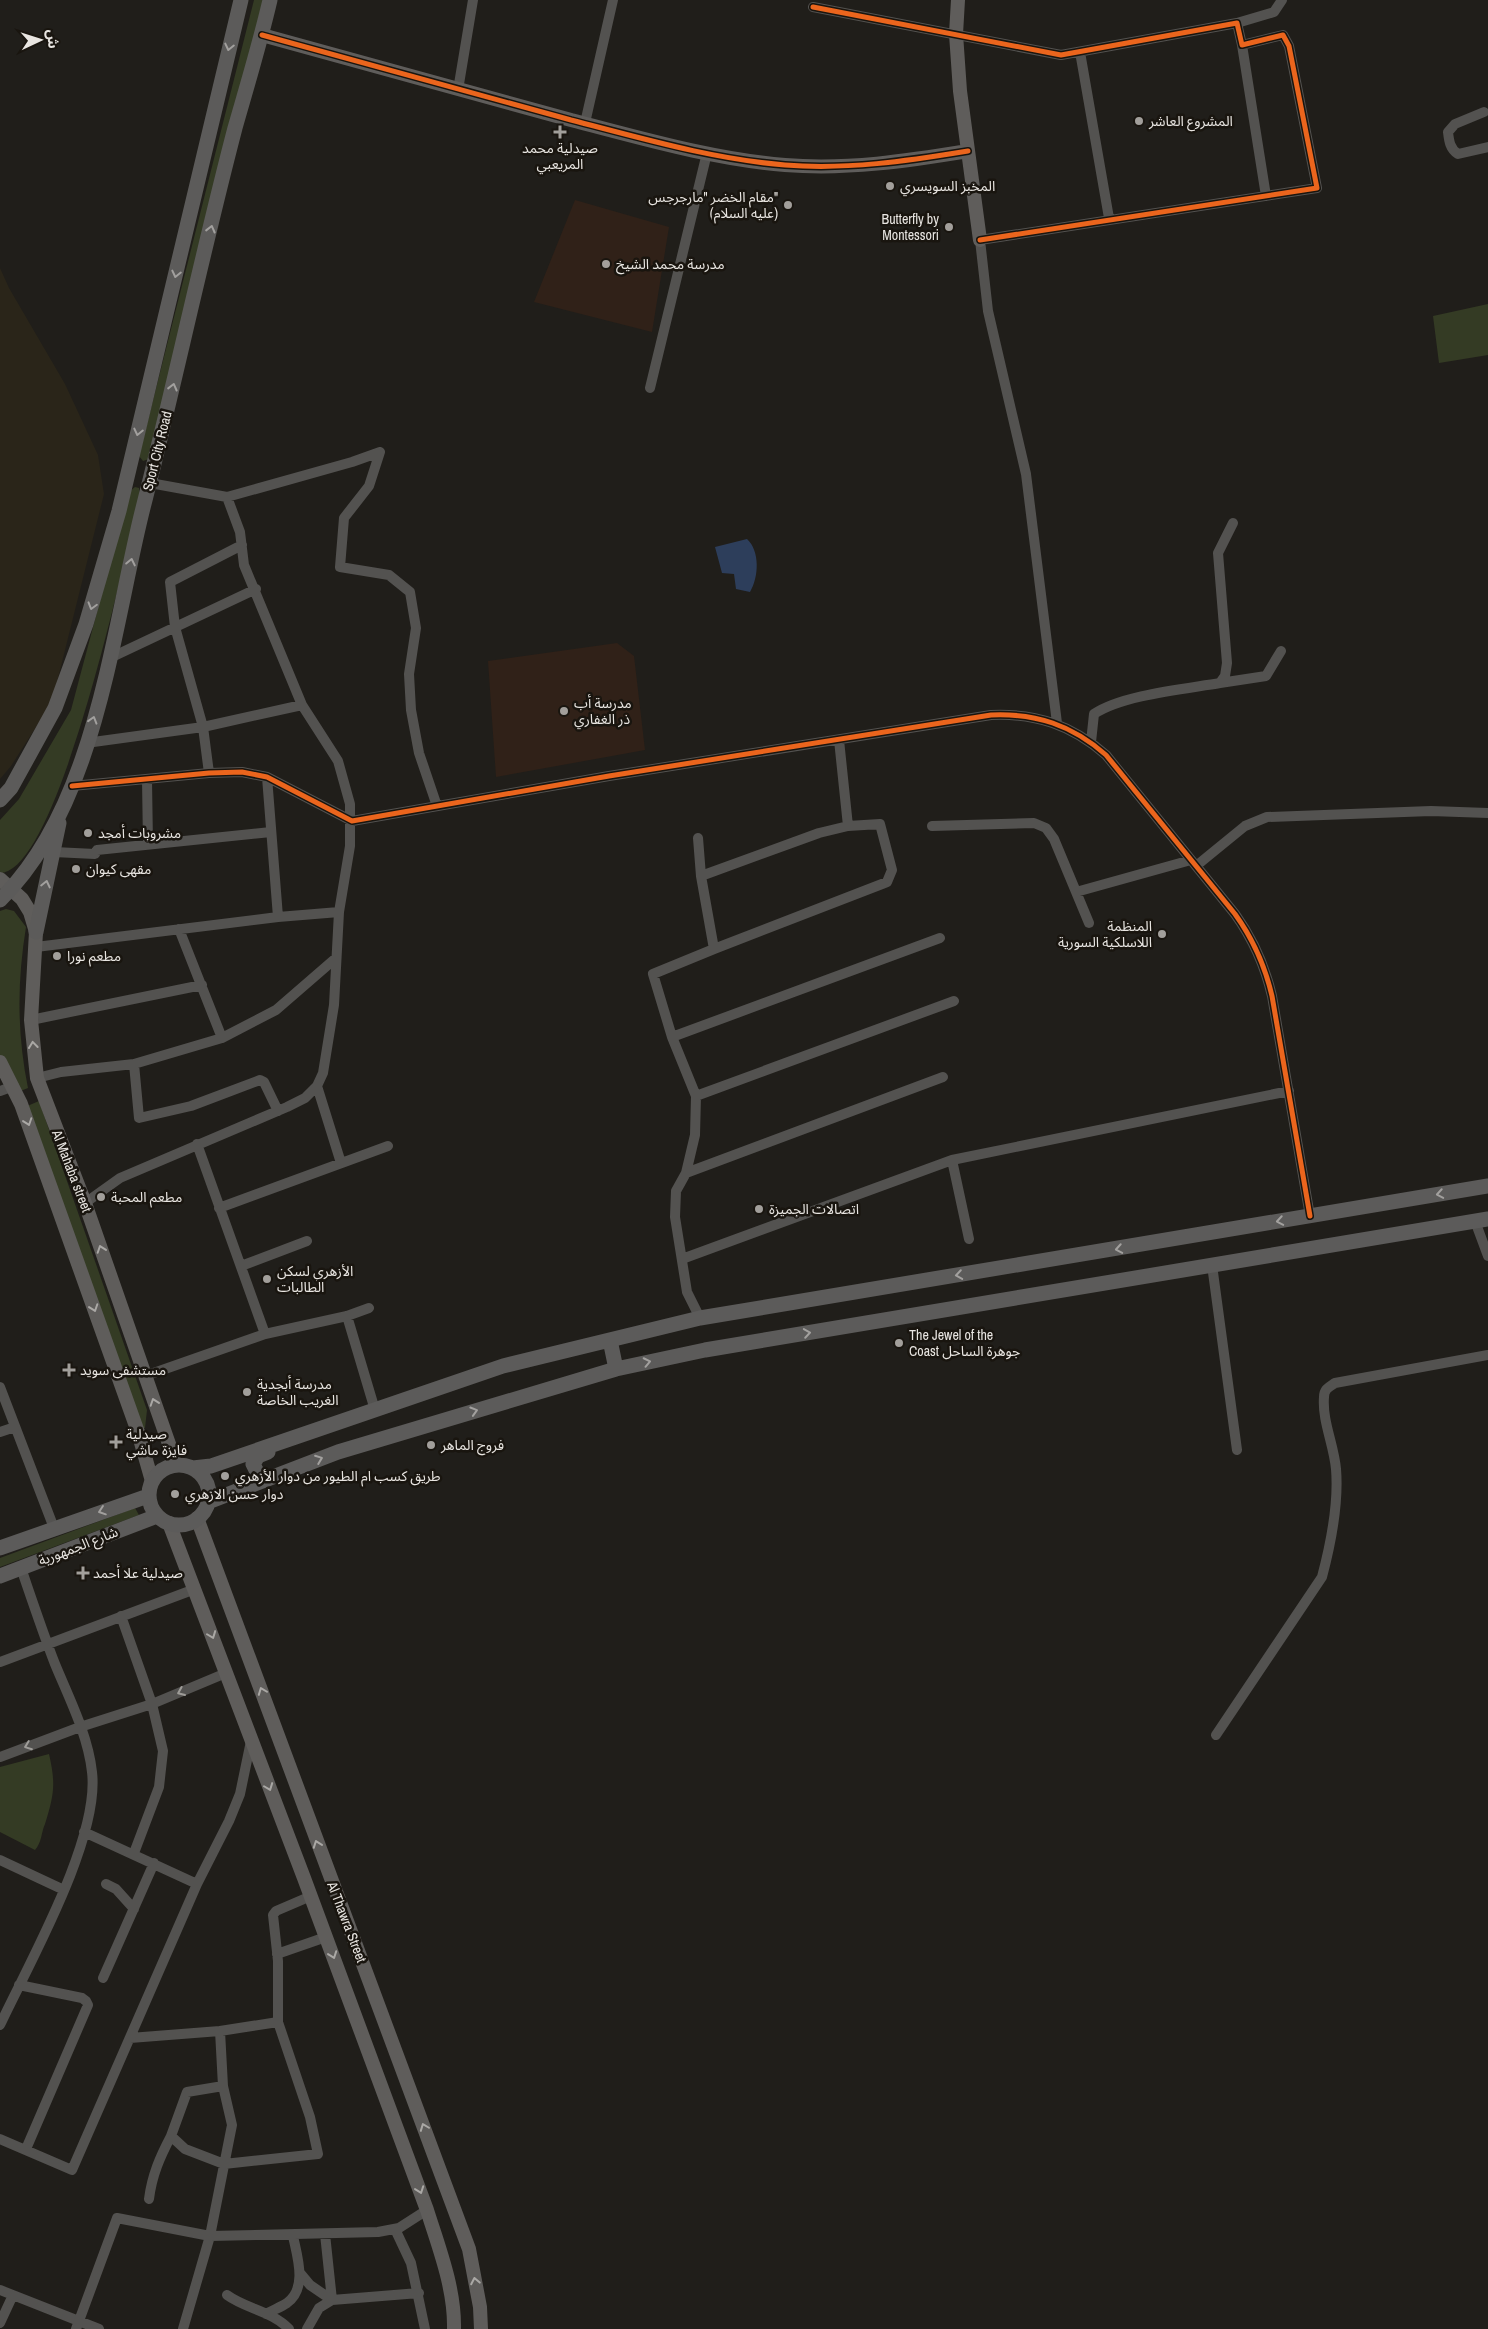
<svg xmlns="http://www.w3.org/2000/svg" width="1488" height="2329" font-family="'Archivo Narrow','Noto Sans Arabic',sans-serif">
	<style>
		.built { fill: #2a2519 }
		.education { fill: #302118 }
		.green { fill: #343b24 }
		.water { fill: #2d3e5b }
		.lines { fill: none; stroke-linecap: round; stroke-linejoin: round }
		.street { stroke: #535250; stroke-width: 10 }
		.secondary { stroke: #5f5d5b; stroke-width: 14 }
		.primary { stroke: #5c5b5a; stroke-width: 15 }
		.cycleway-casing { stroke: #19150f; stroke-width: 8 }
		.cycleway { stroke: #eb651d; stroke-width: 5 }
		.oneway { stroke: #a2a09e }
		.oneway2 { stroke: #aaa8a5 }
		.oneway3 { stroke: #9e9c98 }
		.poi-dot { fill: #a29f9b; stroke: #19150f; stroke-width: 2 }
		.labels { text-anchor: middle; dominant-baseline: central; stroke-width: 5; stroke-linejoin: round; paint-order: stroke }
		.poi-label { font-size: 14px; fill: #e8e5e1; stroke: #19150f; text-anchor: start }
		.street-label { font-size: 14px; fill: #e8e5e1; stroke: #19150f }
	</style>
	<rect width="100%" height="100%" fill="#201e1a"/>
	<path class="built" d="M0,268l9,20 56,96 33,71 6,39 -52,208 -41,64 -11,13z"/>
	<path class="education" d="M575,200l94,27 -17,105 -118,-30z
		M617,643l17,13 11,94 -149,27 -8,-116z"/>
	<path class="green" d="M254,0h9l-114,459 -6,2 -4,-5z
		M1488,304v51l-49,8 -6,-47z
		M135,487l4,1 1,8c-14,55 -81,377 -140,377v-53l19,-21 52,-89 58,-218z
		M6,909l8,2 12,16c-9,55 -9,107 2,161l-10,4 -18,-36v-145z
		M39,1101l108,309 -2,18h-3l-117,-321z
		M135,1508l4,7 -139,52v-9z
		M49,1754c7,30 5,41 -4,70 -4,9 -3,18 -10,26l-35,-18v-65z"/>
	<path class="water" d="M747,539c13,12 12,38 3,53l-14,-3 -2,-15 -12,-1 -7,-26z"/>
	<g class="lines">
		<path class="street" d="M813,7l248,48 176,-32 5,22 41,-10 6,11 28,142 -337,52 8,71 38,163 31,249
			M1237,23l37,-11 8,-12
			M1242,45l24,151
			M1080,52l29,166
			M458,90l15,-90
			M1484,112l-29,12 -7,8c1,9 2,17 10,22l30,-7
			M585,123l28,-123
			M650,388l57,-235
			M380,452l-11,34 -25,32 -4,49 49,8 21,17 6,36 -7,46 2,36 8,43 18,53
			M150,483l77,14 125,-35 28,-10
			M112,657l144,-68
			M1220,683l46,-7 15,-25
			M839,740l9,86
			M1091,742l3,-28c28,-19 91,-25 126,-31l5,-7 2,-13 -9,-110 15,-30
			M86,743l117,-16 99,-22
			M209,773l-6,-46 -28,-100 -5,-45 72,-37
			M267,777l11,140
			M147,780l1,64
			M72,786l137,-13 33,-1 25,5 85,44 257,-45 382,-61c45,-2 81,10 115,40l129,159c18,25 30,52 37,82l38,220
			M932,826l102,-3 12,5 8,11 35,84
			M698,838l3,38 13,73 -61,25 19,63 24,59 -1,39 -9,38 -10,18 -1,26 12,75 13,26
			M54,852l41,2 2,-4 174,-18
			M1196,866l49,-40 22,-9 164,-6 57,2
			M701,876l118,-43 29,-7 32,-2 12,46 -5,12 -5,2 -168,65
			M1076,892l115,-32
			M179,929l43,109
			M36,947l242,-30 61,-5
			M31,1020l171,-35
			M672,1037l268,-99
			M134,1064l5,54 52,-12 69,-26 4,2 14,29
			M37,1078l24,-6 73,-8 88,-26 54,-28 60,-52
			M317,1086l24,77
			M0,1091l14,-5
			M696,1096l258,-95
			M197,1144l68,190
			M952,1160l17,79
			M686,1173l257,-96
			M85,1203l35,-25 167,-71 18,-9 12,-12 6,-13 11,-68 5,-93 11,-66v-42l-12,-43 -36,-56 -58,-140 -4,-33 -13,-35
			M219,1208l169,-62
			M1475,1221l13,35
			M682,1259l270,-99 337,-69
			M1212,1265l25,185
			M241,1266l66,-25
			M347,1316l28,94
			M145,1376l120,-42 82,-18 22,-8
			M0,1387l54,141
			M0,1432l15,-5
			M121,1616l31,88 11,47 -4,36 -25,66
			M0,1662l195,-73
			M1216,1735l106,-158c9,-34 17,-72 14,-108 -2,-24 -14,-48 -12,-72 0,-8 5,-10 11,-14l153,-28
			M0,1757l80,-30 72,-23 74,-31
			M84,1832l113,52
			M0,1860l64,30
			M106,1884l10,5 18,20
			M277,1954l49,-17
			M103,1978l51,-115
			M19,1985l63,13 4,3 2,4 -62,144
			M278,2022v-61l-5,-46 3,-4 35,-15
			M0,2025c29,-62 100,-186 92,-253 -4,-37 -23,-74 -37,-108 -12,-31 -23,-64 -34,-96
			M220,2031l58,-9 32,95 8,37 -94,10 -39,-15 -14,-13 16,-44 36,-6
			M0,2139l72,31 125,-286 32,-63 11,-27 11,-53
			M149,2199c3,-24 11,-42 22,-63
			M395,2229l16,34 14,66
			M325,2234l7,66
			M300,2273l10,12 22,15
			M0,2290l99,39
			M227,2295c19,14 45,16 62,34
			M266,2314c7,-4 15,-7 21,-11 21,-15 10,-47 6,-67
			M0,2323l13,-28
			M76,2329l41,-111 93,18 22,-111 -9,-39 -3,-55 -90,7
			M183,2329l27,-93 168,-4 21,-4 28,-18
			M307,2329l12,-21 13,-8 87,-7"/>
		<path class="secondary" d="M958,0l-2,34 4,57 20,149
			M262,35c103,29 206,57 309,85 70,18 141,39 214,45 62,5 122,-4 183,-14
			M0,879l22,20 8,13 6,20 -5,88 6,58 48,125 91,261
			M0,1062l21,42 117,328 14,49
			M197,1518l272,731 11,58 1,22
			M169,1523l135,355 123,332c12,38 28,79 27,119"/>
		<path class="primary" d="M0,800l11,-12 44,-80 31,-84 33,-113 122,-511
			M0,900c96,-93 112,-269 143,-392 32,-126 59,-254 92,-380 12,-42 25,-85 35,-128
			M36,932l23,-109
			M610,1340l6,29
			M268,1452l-10,4 -5,8 4,8 11,6
			M149 1495a30 30 0 1 1 60 0a30 30 0 1 1-60 0Z
			M193,1468l18,-2 292,-100 197,-48 788,-132
			M208,1502l130,-50 278,-83 89,-19 783,-131
			M0,1548l148,-52
			M0,1576l157,-60"/>
		<g class="cycleway-casing">
			<path id="cycleway" d="M813,7l248,48 176,-32 5,22 41,-10 6,11 28,142 -337,52
				M262,35c103,29 206,57 309,85 70,18 141,39 214,45 62,5 122,-4 183,-14
				M72,786l137,-13 33,-1 25,5 85,44 257,-45 382,-61c45,-2 81,10 115,40l129,159c18,25 30,52 37,82l38,220"/>
		</g>
		<use href="#cycleway" class="cycleway"/>
	</g>
	<defs><path id="oneway-chevron" d="M-2-3.5L2.5 0L-2 3.5" fill="none" stroke-width="1.6" stroke-linecap="round" stroke-linejoin="round" transform="scale(1.25)"/></defs>
	<g class="oneway">
		<use href="#oneway-chevron" transform="translate(229 47) rotate(103)"/>
		<use href="#oneway-chevron" transform="translate(211 229) rotate(-76)"/>
		<use href="#oneway-chevron" transform="translate(176 274) rotate(103)"/>
		<use href="#oneway-chevron" transform="translate(173 387) rotate(-76)"/>
		<use href="#oneway-chevron" transform="translate(138 432) rotate(103)"/>
		<use href="#oneway-chevron" transform="translate(131 562) rotate(-78)"/>
		<use href="#oneway-chevron" transform="translate(92 606) rotate(106)"/>
		<use href="#oneway-chevron" transform="translate(93 720) rotate(-73)"/>
		<use href="#oneway-chevron" transform="translate(46 884) rotate(-77)"/>
		<use href="#oneway-chevron" transform="translate(1440 1194) rotate(170)"/>
		<use href="#oneway-chevron" transform="translate(1280 1221) rotate(170)"/>
		<use href="#oneway-chevron" transform="translate(1119 1249) rotate(170)"/>
		<use href="#oneway-chevron" transform="translate(959 1275) rotate(171)"/>
		<use href="#oneway-chevron" transform="translate(807 1333) rotate(-9)"/>
		<use href="#oneway-chevron" transform="translate(647 1362) rotate(-12)"/>
		<use href="#oneway-chevron" transform="translate(474 1411) rotate(-17)"/>
		<use href="#oneway-chevron" transform="translate(319 1459) rotate(-21)"/>
		<use href="#oneway-chevron" transform="translate(102 1511) rotate(161)"/>
	</g>
	<g class="oneway2">
		<use href="#oneway-chevron" transform="translate(33 1045) rotate(-97)"/>
		<use href="#oneway-chevron" transform="translate(28 1122) rotate(71)"/>
		<use href="#oneway-chevron" transform="translate(101 1249) rotate(-109)"/>
		<use href="#oneway-chevron" transform="translate(94 1308) rotate(71)"/>
		<use href="#oneway-chevron" transform="translate(154 1402) rotate(-109)"/>
		<use href="#oneway-chevron" transform="translate(212 1635) rotate(69)"/>
		<use href="#oneway-chevron" transform="translate(262 1691) rotate(-111)"/>
		<use href="#oneway-chevron" transform="translate(269 1787) rotate(69)"/>
		<use href="#oneway-chevron" transform="translate(317 1844) rotate(-110)"/>
		<use href="#oneway-chevron" transform="translate(333 1955) rotate(70)"/>
		<use href="#oneway-chevron" transform="translate(424 2127) rotate(-111)"/>
		<use href="#oneway-chevron" transform="translate(420 2190) rotate(70)"/>
		<use href="#oneway-chevron" transform="translate(475 2281) rotate(-101)"/>
	</g>
	<g class="oneway3">
		<use href="#oneway-chevron" transform="translate(181 1692) rotate(157)"/>
		<use href="#oneway-chevron" transform="translate(28 1746) rotate(159)"/>
	</g>
	<g class="poi-dot">
		<circle cx="1139" cy="121" r="5"/>
		<path d="M557.5 124.5h5v5h5v5h-5v5h-5v-5h-5v-5h5z"/>
		<circle cx="890" cy="186" r="5"/>
		<circle cx="788" cy="205" r="5"/>
		<circle cx="949" cy="227" r="5"/>
		<circle cx="606" cy="264" r="5"/>
		<circle cx="564" cy="711" r="5"/>
		<circle cx="88" cy="833" r="5"/>
		<circle cx="76" cy="869" r="5"/>
		<circle cx="1162" cy="934" r="5"/>
		<circle cx="57" cy="956" r="5"/>
		<circle cx="101" cy="1197" r="5"/>
		<circle cx="759" cy="1209" r="5"/>
		<circle cx="267" cy="1279" r="5"/>
		<circle cx="899" cy="1343" r="5"/>
		<path d="M66.5 1362.5h5v5h5v5h-5v5h-5v-5h-5v-5h5z"/>
		<circle cx="247" cy="1392" r="5"/>
		<path d="M113.5 1434.5h5v5h5v5h-5v5h-5v-5h-5v-5h5z"/>
		<circle cx="431" cy="1445" r="5"/>
		<circle cx="225" cy="1476" r="5"/>
		<circle cx="175" cy="1494" r="5"/>
		<path d="M80.5 1565.5h5v5h5v5h-5v5h-5v-5h-5v-5h5z"/>
	</g>
	<g class="labels">
		<g class="poi-label">
			<text x="1149" y="121">المشروع العاشر</text>
			<text x="560" y="148" text-anchor="middle">صيدلية محمد<tspan x="560" dy="16">المريعبي</tspan></text>
			<text x="900" y="186">المخبز السويسري</text>
			<text x="778" y="197" text-anchor="end">مقام الخضر "مارجرجس"<tspan x="778" dy="16">(عليه السلام)</tspan></text>
			<text x="939" y="219" text-anchor="end">Butterfly by<tspan x="939" dy="16">Montessori</tspan></text>
			<text x="616" y="264">مدرسة محمد الشيخ</text>
			<text x="574" y="703">مدرسة أب<tspan x="574" dy="16">ذر الغفاري</tspan></text>
			<text x="98" y="833">مشروبات أمجد</text>
			<text x="86" y="869">مقهى كيوان</text>
			<text x="1152" y="926" text-anchor="end">المنظمة<tspan x="1152" dy="16">اللاسلكية السورية</tspan></text>
			<text x="67" y="956">مطعم نورا</text>
			<text x="111" y="1197">مطعم المحبة</text>
			<text x="769" y="1209">اتصالات الجميزة</text>
			<text x="277" y="1271">الأزهري لسكن<tspan x="277" dy="16">الطالبات</tspan></text>
			<text x="909" y="1335">The Jewel of the<tspan x="909" dy="16">Coast جوهرة الساحل</tspan></text>
			<text x="80" y="1370">مستشفى سويد</text>
			<text x="257" y="1384">مدرسة أبجدية<tspan x="257" dy="16">الغريب الخاصة</tspan></text>
			<text x="126" y="1434">صيدلية<tspan x="126" dy="16">فايزة ماشي</tspan></text>
			<text x="441" y="1445">فروج الماهر</text>
			<text x="235" y="1476">طريق كسب ام الطيور من دوار الأزهري</text>
			<text x="185" y="1494">دوار حسن الازهري</text>
			<text x="93" y="1573">صيدلية علا أحمد</text>
		</g>
		<g class="street-label">
			<text transform="translate(157 451) rotate(-76)">Sport City Road</text>
			<text transform="translate(72 1171) rotate(69)">Al Mahaba street</text>
			<text transform="translate(78 1546) rotate(-21)">شارع الجمهورية</text>
			<text transform="translate(347 1922) rotate(69)">Al Thawra Street</text>
		</g>
	</g>
	<g transform="translate(40 40) rotate(86)" stroke="#19150f" stroke-width="4" paint-order="stroke">
	<path d="M0-4L9 19L0 12L-9 19Z" fill="#e8e5e1"/>
	<text y="-8" font-size="14" font-weight="bold" text-anchor="middle" fill="#e8e5e1">ش</text>
	</g>
</svg>
